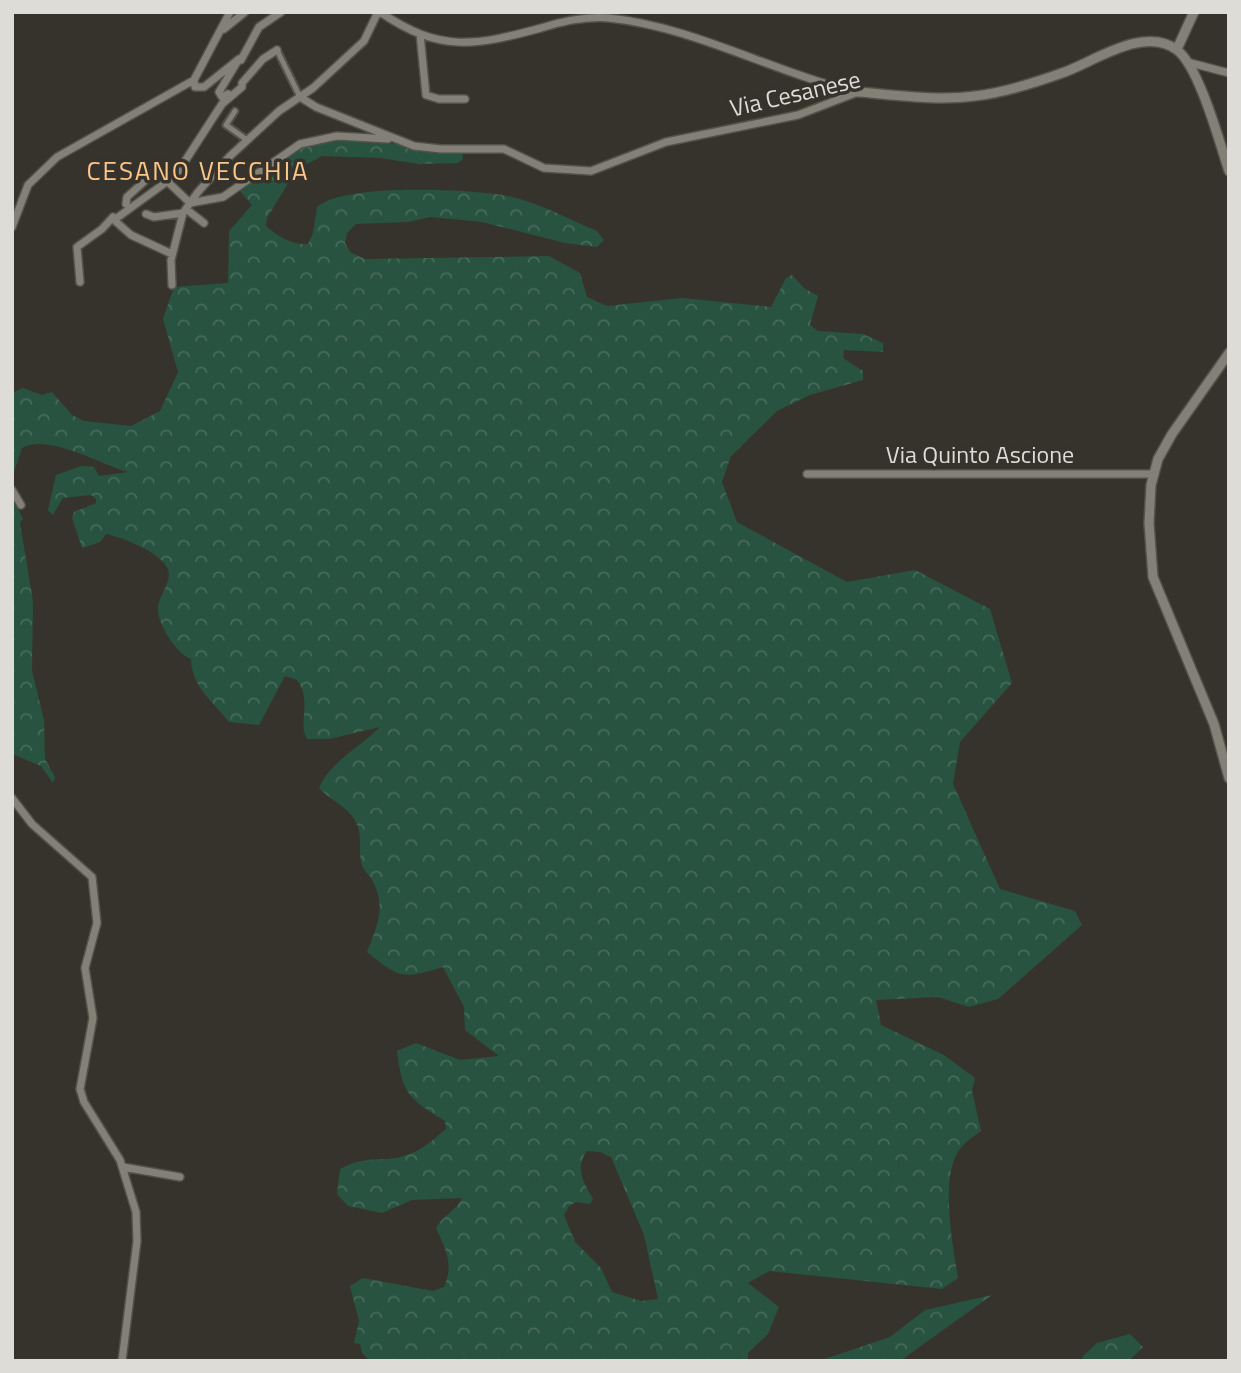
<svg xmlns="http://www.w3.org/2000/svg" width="1241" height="1373" font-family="'Titillium Web',sans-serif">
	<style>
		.forest { fill: url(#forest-crowns); fill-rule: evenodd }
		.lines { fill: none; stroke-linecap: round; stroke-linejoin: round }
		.pedestrian-casing { stroke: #53514b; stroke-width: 9 }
		.minor-casing { stroke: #53514b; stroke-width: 10 }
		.tertiary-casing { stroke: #53514b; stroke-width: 12 }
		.pedestrian { stroke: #838078; stroke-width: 5 }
		.minor { stroke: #838078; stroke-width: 7 }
		.tertiary { stroke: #838078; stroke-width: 9 }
		.labels { text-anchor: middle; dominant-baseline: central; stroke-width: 7; stroke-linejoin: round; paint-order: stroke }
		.street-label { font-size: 24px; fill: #dddcd7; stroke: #36332c }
		.neighbourhood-label { font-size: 26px; letter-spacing: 2px; fill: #fdc588; stroke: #36332c }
	</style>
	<defs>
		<pattern id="forest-crowns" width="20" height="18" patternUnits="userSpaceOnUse" patternTransform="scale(1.75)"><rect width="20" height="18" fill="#285340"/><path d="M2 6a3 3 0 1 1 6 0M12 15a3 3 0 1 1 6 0" fill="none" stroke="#476b5b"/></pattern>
	</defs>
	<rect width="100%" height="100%" fill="#36332c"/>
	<path class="forest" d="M354,139l108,13 1,7 -5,4 -39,1 -39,-6 -58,-2 -26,14 -29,48 -1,8c13,11 26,19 42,18l5,-11 4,-26c26,-24 149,-18 185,-12 32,5 65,24 95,36l7,9 -7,7 -32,-4 -83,-21 -51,-5 -23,5 -52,2 -9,9 -2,10 5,9 15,7 184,-3 31,17 7,24 20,9 75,-8 89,9 15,-29 6,-3 12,13 14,8 -8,29 8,6 45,3 20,9v9l-39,-2 -1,8 20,13v9l-53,15 -33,16 -46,45 -9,26 15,40 110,60 68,-12 75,39 22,74 -52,59 -7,42 47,105 75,22 7,14 -84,74 -29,8 -31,-10 -62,3 5,25 63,30 31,23 -3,13 9,40c-7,5 -16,11 -21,18 -21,27 -7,97 -2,129l-16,11 -173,-18 -21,12 31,24 -11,27 -20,19v8h-378l-8,-8 -2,-9 -6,-1 5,-22 -9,-35 13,-8 70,13 11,-4c10,-23 2,-37 -8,-59 7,-13 21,-18 26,-30l-50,2 -30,13 -34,-7 -11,-12 3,-25c28,-15 39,-6 64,-13 16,-4 30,-17 42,-27l-1,-8c-36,-22 -43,-27 -48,-70l19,-8 44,17 39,-4 -34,-26 -1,-23 -21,-40c-40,12 -43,12 -76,-15 10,-26 20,-45 5,-72 -3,-6 -10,-11 -11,-18 -3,-17 3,-31 -9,-46 -8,-11 -23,-17 -33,-28 11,-26 41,-41 61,-61l-51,12h-22c-10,-17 6,-37 -10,-59l-12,-4 -26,49 -30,-3c-16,-21 -37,-34 -38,-63 -15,-5 -35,-37 -33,-53 2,-11 11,-21 11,-32 0,-19 -47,-37 -63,-40l-6,8 -18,6 -10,-30 2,-6 22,-9v-4l-5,-4 -28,3 -10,17 -5,-5 8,-35 25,-9 13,1 5,9 29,-4c-28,-8 -81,-39 -106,-24l-10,30 2,-86 9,-4 19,7 10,-3 20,23 12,6 47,5 29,-15 18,-39 -15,-53 11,-32 54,-4 1,-52 23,-26 -13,-15c46,-34 56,-47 115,-51zM587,1151l13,1 11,5 33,78 14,64 -17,2 -29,-9 -11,-24 -26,-26 -11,-27 5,-9 7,-4 14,2 3,-5c-9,-16 -19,-31 -6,-48z
		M12,496l11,23 -3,4 13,78 -1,70 12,49 1,39 10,18 -2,6 -12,-17 -29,-12z
		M992,1295l-92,66h-81l71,-24 35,-27z
		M1130,1334l13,13 -14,14h-47l1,-5 14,-13z"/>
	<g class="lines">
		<g class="pedestrian-casing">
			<path id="pedestrian" d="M277,50l23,47
				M235,111l-9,14 21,15"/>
		</g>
		<g class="minor-casing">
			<path id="minor" d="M380,12c60,41 95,34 161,16 22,-7 44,-12 68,-10 86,9 165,55 248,74
				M224,29l21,-17
				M420,34l6,61 13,4h26
				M241,60l18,-33 22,-15
				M1187,62l42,11
				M194,80l1,7h9l35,-28 -20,33 3,5 6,-3
				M300,97l16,10 98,39 27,3h63l40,19 47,3 75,-29 132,-27 60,-23
				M168,182l22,21
				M190,203l33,-6 77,-53 37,-8 51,3
				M126,204l1,-7 30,-27
				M186,209l18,14
				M146,214l8,3 29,-4
				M12,227l16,-42 29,-28 137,-77 36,-68
				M172,254l-41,-19 -17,-15 62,-45 46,-71 20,-17v-4l21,-24 14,-9
				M80,282l-3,-35 25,-18 11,-12
				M172,285l-1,-25 12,-47 15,-21 31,-35 50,-46 34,-23 51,-47 14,-29
				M807,474h346
				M12,490l9,15
				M12,798l20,26 60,53 5,46 -12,45 8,50 -13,71 4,13 36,58 16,52 1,29 -15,120
				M123,1167l57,10"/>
		</g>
		<g class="tertiary-casing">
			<path id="tertiary" d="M1177,49l17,-37
				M858,92c39,3 79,9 117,4 29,-3 59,-13 87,-23 32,-11 82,-48 115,-23 22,16 43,94 52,121
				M1229,353l-57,81 -14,25 -7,26 -2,38 4,54 61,147 15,54"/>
		</g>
		<use href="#pedestrian" class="pedestrian"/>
		<use href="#minor" class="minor"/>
		<use href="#tertiary" class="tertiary"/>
	</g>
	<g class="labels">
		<g class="street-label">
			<text transform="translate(795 93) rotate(-13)">Via Cesanese</text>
			<text x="980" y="454">Via Quinto Ascione</text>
		</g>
		<g class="neighbourhood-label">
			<text x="198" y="170">CESANO VECCHIA</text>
		</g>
	</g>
	<rect width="1241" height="1373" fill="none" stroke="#dddcd7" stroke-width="28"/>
</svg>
